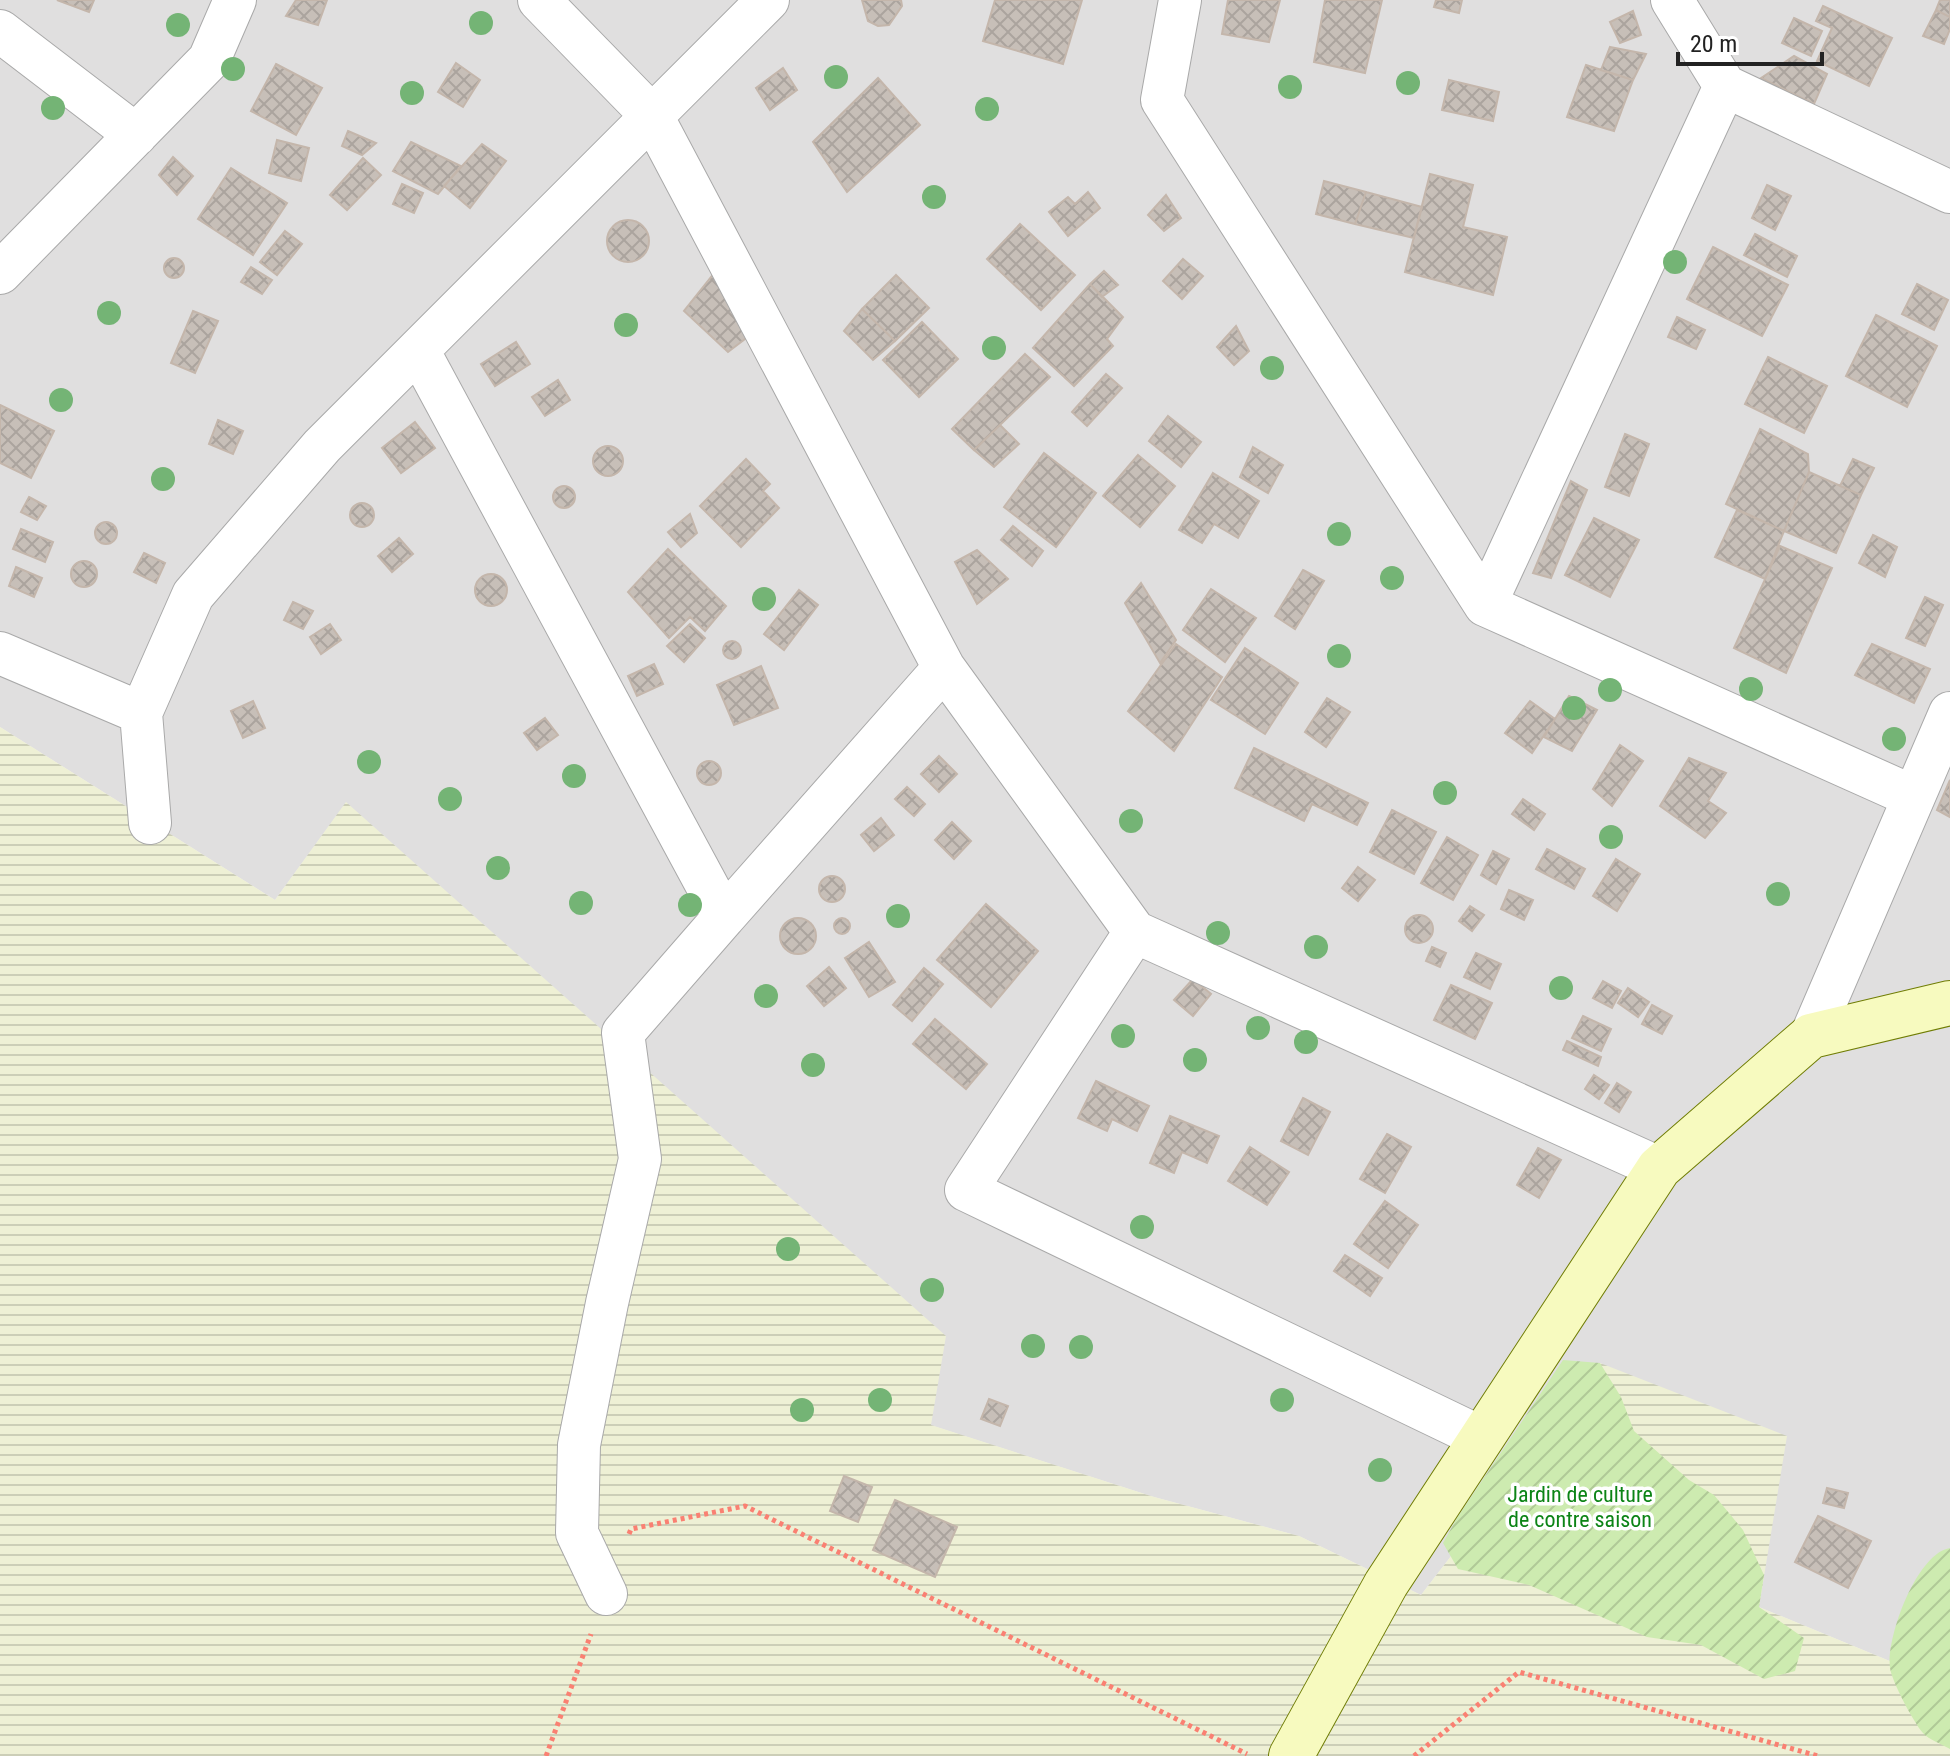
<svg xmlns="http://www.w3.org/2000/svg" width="1950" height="1756" font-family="'Roboto Condensed',sans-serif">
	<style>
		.residential { fill: #e0dfdf }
		.farmland { fill: url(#farmland-rules) }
		.garden { fill: url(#garden-furrows) }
		.building { fill: url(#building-cross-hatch); stroke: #c4b6ab; stroke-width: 2 }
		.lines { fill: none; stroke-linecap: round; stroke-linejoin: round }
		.street-casing { stroke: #a9a9a9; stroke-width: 44 }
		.secondary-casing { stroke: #707d05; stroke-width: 46 }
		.path { stroke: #fa8072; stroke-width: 5; stroke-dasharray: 4 4; stroke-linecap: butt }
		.street { stroke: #fff; stroke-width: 42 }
		.secondary { stroke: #f7fabf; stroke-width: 44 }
		.tree { fill: #74b475 }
		.labels { text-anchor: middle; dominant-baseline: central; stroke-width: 7; stroke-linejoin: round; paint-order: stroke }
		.park-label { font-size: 22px; fill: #0c8416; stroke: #fff }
	</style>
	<defs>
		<pattern id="farmland-rules" width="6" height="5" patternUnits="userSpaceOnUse" patternTransform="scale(2)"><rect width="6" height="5" fill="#eef0d5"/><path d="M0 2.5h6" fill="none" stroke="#ccceb7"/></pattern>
		<pattern id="garden-furrows" width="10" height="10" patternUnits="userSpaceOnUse" patternTransform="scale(2)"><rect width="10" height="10" fill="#cdebb0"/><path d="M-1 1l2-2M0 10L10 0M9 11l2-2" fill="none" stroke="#b0c997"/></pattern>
		<pattern id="building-cross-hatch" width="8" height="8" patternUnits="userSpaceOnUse" patternTransform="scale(2)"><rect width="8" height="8" fill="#c7bfb8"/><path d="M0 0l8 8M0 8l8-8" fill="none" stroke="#aba49e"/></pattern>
	</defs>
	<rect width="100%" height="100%" fill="#f2efe9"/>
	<path class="residential" d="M0,0h1950v1686l-191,-79 -159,-244 -179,232 -122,-59 -145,-39 -224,-72 -584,-622 -71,97 -275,-173z"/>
	<path class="farmland" d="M0,727l275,173 71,-98 600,534 -15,89 223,72 145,39 122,59 179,-232 187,73 -28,171 191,79v70h-1950z"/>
	<path class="garden" d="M1563,1360l37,3 21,34 13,34 55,49 25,15 29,35 21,45 -5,32 45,31 -9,33 -31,8 -63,-34 -54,-8 -118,-52 -71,-16 -15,-26 14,-25z
		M1950,1548v201c-8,-5 -21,-9 -27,-16 -9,-10 -31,-51 -33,-65 -4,-31 27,-115 60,-120z"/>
	<path class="building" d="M57,0h37l-5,12z
		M296,0h31l-9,25 -32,-9z
		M862,0h39l1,6 -13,19 -11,1 -10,-5z
		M995,0h87l-19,64 -80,-23z
		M1228,0h52l-11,42 -47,-8z
		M1325,0h57l-17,73 -51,-11z
		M1436,0h26l-3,13 -25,-6z
		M1940,0h10v17l-14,-7z
		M1823,6l69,32 -23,48 -52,-25 15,-33 -16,-7z
		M1936,10l14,7v12l-6,15 -21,-8z
		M1633,11l8,24 -21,8 -10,-21z
		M1794,18l28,13 -11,25 -29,-13z
		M1610,47l36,7 -13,26 -32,-10z
		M1794,56l33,18 -13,30 -53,-26z
		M456,63l24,17 -17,27 -25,-15z
		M276,64l46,24 -26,47 -45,-24z
		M1586,65l47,15 -19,51 -47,-14z
		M783,68l14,22 -27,20 -14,-22z
		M878,78l42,47 -73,67 -34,-50z
		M1449,80l50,12 -6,29 -51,-11z
		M348,131l28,12 -14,12 -20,-9z
		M277,140l32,8 -8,33 -32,-8z
		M411,142l50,24 -23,28 -45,-23z
		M482,144l24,17 -36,47 -26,-22z
		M173,157l20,19 -16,19 -18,-20z
		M363,158l18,17 -34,35 -17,-15z
		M231,168l56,35 -34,52 -55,-36z
		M1430,174l43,11 -10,42 44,10 -14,58 -88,-23z
		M1324,181l42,11 -11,32 -39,-10z
		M402,184l21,9 -9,20 -21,-9z
		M1767,185l24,11 -16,34 -23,-12z
		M1088,192l12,16 -32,28 -19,-24 19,-15 7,7z
		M1366,192l56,15 -8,31 -59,-14z
		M1166,195l15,23 -17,13 -16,-16z
		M607 241a21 21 0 1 1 42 0a21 21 0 1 1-42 0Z
		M1020,224l55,51 -34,35 -54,-51z
		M285,231l17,13 -25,31 -17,-13z
		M1755,234l42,22 -10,21 -43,-22z
		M1713,247l75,38 -26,51 -75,-37z
		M164 268a10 10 0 1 1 20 0a10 10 0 1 1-20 0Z
		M1183,259l20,17 -21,23 -19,-18z
		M251,267l21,13 -10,14 -21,-12z
		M1104,271l14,14 -16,12 -12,-13z
		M715,272l34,64 -21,16 -44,-41z
		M896,275l33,33 -34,33 -33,-32z
		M1090,284l33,33 -16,22 6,7 -39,40 -41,-38z
		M1917,284l31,16 -14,30 -32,-16z
		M862,309l33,32 -22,19 -29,-29z
		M193,311l25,10 -23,52 -24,-10z
		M1876,315l61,31 -30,61 -61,-31z
		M1677,317l28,13 -9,19 -28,-12z
		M922,322l36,37 -39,38 -36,-37z
		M1236,326l13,25 -15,14 -17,-18z
		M516,342l14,22 -35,22 -14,-22z
		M1025,354l25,23 -76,73 -22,-21z
		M1768,357l59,29 -23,47 -59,-29z
		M1106,374l16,14 -35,38 -15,-14z
		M558,380l12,20 -25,16 -13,-19z
		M0,405l54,26 -23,47 -31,-15z
		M1168,416l33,26 -20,25 -32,-26z
		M218,420l25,11 -10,23 -24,-10z
		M415,422l20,26 -34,25 -19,-25z
		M1000,425l19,19 -25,23 -20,-17z
		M1760,429l48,25 1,18 -25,59 -58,-27z
		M1625,434l24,10 -20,52 -24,-9z
		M593 461a15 15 0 1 1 30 0a15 15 0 1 1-30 0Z
		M1253,447l30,18 -15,28 -28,-16z
		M1044,453l52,40 -40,54 -52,-40z
		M1138,455l37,31 -35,41 -37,-31z
		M746,459l24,25 -7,7 16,17 -38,39 -41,-41z
		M1853,459l21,9 -13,27 -21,-9z
		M1809,472l52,23 -25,58 -52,-22z
		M1213,473l46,28 -21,37 -24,-14 -12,19 -23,-13z
		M1571,481l16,9 -36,88 -18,-5z
		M553 497a11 11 0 1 1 22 0a11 11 0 1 1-22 0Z
		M29,497l17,9 -9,14 -16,-8z
		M350 515a12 12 0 1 1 24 0a12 12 0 1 1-24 0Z
		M1737,510l47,21 -19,48 -50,-22z
		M690,514l7,19 -16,14 -13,-15z
		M1594,518l45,22 -29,57 -45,-22z
		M95 533a11 11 0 1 1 22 0a11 11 0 1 1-22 0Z
		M1013,526l30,25 -11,15 -31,-26z
		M21,529l32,13 -8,20 -32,-13z
		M1873,535l24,12 -12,30 -26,-14z
		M399,538l14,16 -21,18 -14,-16z
		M1780,546l52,22 -46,105 -52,-25z
		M668,549l58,57 -21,25 -15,-14 -21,21 -41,-46z
		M977,550l31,29 -31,25 -22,-42z
		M144,553l21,10 -9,20 -22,-11z
		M71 574a13 13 0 1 1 26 0a13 13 0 1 1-26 0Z
		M16,567l26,11 -8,19 -25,-11z
		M1303,570l21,11 -29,48 -20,-13z
		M475 590a16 16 0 1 1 32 0a16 16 0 1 1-32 0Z
		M1141,583l35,57 -16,23 -35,-60z
		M1211,589l45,29 -31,44 -42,-32z
		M799,590l19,15 -34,45 -20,-16z
		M1925,597l18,8 -18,41 -19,-8z
		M293,602l20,9 -10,18 -19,-9z
		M330,624l11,16 -20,14 -11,-17z
		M690,624l15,14 -21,24 -17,-16z
		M723 650a9 9 0 1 1 18 0a9 9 0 1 1-18 0Z
		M1176,644l46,33 -48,74 -46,-40z
		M1872,644l58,25 -16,34 -59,-28z
		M1245,648l53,35 -33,51 -54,-34z
		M654,664l9,20 -26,12 -9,-20z
		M761,666l17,42 -44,17 -17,-40z
		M1569,696l28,14 -25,41 -28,-14z
		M1327,698l23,14 -24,35 -21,-15z
		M253,701l12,27 -22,10 -12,-27z
		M1530,701l25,18 -23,34 -27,-20z
		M545,718l13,17 -21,15 -13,-17z
		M1620,745l23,16 -31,45 -19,-17z
		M1254,748l114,55 -11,22 -45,-21 -8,17 -69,-33z
		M939,756l18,18 -18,18 -18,-18z
		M1689,758l37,15 -18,28 18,12 -21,25 -45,-32z
		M697 773a12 12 0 1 1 24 0a12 12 0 1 1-24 0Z
		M1950,780v37l-13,-7z
		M907,787l18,17 -11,12 -19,-17z
		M1523,799l22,15 -11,16 -22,-16z
		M1392,810l44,22 -22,42 -44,-22z
		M881,818l13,17 -20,16 -13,-16z
		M952,822l19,19 -17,18 -19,-19z
		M1447,837l31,18 -25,45 -32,-17z
		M1547,849l38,20 -11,20 -38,-20z
		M1493,851l16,8 -13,25 -15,-9z
		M1616,859l24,15 -23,37 -24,-15z
		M1358,867l17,13 -17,21 -16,-13z
		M819 889a13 13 0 1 1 26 0a13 13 0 1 1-26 0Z
		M1509,890l24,10 -9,20 -23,-11z
		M986,904l52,47 -47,56 -54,-47z
		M1470,906l14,9 -12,16 -13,-10z
		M1405 929a14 14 0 1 1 28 0a14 14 0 1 1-28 0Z
		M834 926a8 8 0 1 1 16 0a8 8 0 1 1-16 0Z
		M780 936a18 18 0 1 1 36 0a18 18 0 1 1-36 0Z
		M869,942l26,40 -26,15 -24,-39z
		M1432,947l14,6 -6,14 -14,-6z
		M1476,953l25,11 -11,25 -26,-12z
		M829,967l17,21 -22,18 -17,-20z
		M924,968l19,16 -31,37 -19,-16z
		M1193,979l18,15 -18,22 -19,-16z
		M1603,981l18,10 -9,17 -19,-10z
		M1451,985l41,18 -17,36 -41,-19z
		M1628,988l21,14 -11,15 -20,-14z
		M1652,1005l20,11 -10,18 -20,-10z
		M1583,1016l28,13 -10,22 -29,-13z
		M935,1019l52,45 -21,25 -53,-45z
		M1567,1041l34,16 -3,9 -35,-16z
		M1594,1075l15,10 -10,14 -14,-10z
		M1096,1081l53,25 -12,25 -25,-12 -5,12 -29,-13z
		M1617,1083l14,9 -12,20 -14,-9z
		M1303,1098l27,14 -22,43 -27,-14z
		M1170,1116l49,20 -12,27 -25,-11 -8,21 -24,-10z
		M1387,1134l24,13 -26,46 -25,-14z
		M1250,1147l39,25 -22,33 -39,-24z
		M1538,1148l23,12 -22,38 -22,-13z
		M1385,1201l33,24 -30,43 -34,-24z
		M1345,1255l37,23 -12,18 -36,-25z
		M989,1399l19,7 -8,20 -19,-7z
		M844,1476l28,11 -14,35 -28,-11z
		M1827,1488l21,5 -4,15 -21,-5z
		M895,1500l62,27 -22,50 -62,-27z
		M1818,1516l53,25 -23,47 -53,-26z"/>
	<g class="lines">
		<g class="street-casing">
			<path id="street" d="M539,0l113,116 292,552 191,264 -169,258 516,248
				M1180,0l-18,100 323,505 429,192
				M1672,0l53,86 225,106
				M0,31l136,104
				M0,273l209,-213 26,-60
				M418,350l306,567 220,-249
				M1485,605l240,-519
				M0,653l141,60
				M150,823l-9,-110 52,-118 129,-149 446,-446
				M1135,932l524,236
				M1811,1036l139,-323
				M606,1594l-29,-61 2,-88 28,-142 33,-144 -17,-126 101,-116"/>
		</g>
		<g class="secondary-casing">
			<path id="secondary" d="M1291,1756l95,-172 273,-416 152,-132 139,-33"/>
		</g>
		<path class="path" d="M629,1534l2,-5 114,-23 502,248
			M546,1756l45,-122
			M1414,1756l105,-84 299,84"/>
		<use href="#street" class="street"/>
		<use href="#secondary" class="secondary"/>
	</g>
	<g class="tree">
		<circle cx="481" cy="23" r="12"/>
		<circle cx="178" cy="25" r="12"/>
		<circle cx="233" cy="69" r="12"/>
		<circle cx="836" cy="77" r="12"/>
		<circle cx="1408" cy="83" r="12"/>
		<circle cx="1290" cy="87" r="12"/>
		<circle cx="412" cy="93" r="12"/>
		<circle cx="53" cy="108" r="12"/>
		<circle cx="987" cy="109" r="12"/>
		<circle cx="934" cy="197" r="12"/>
		<circle cx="1675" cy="262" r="12"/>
		<circle cx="109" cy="313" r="12"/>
		<circle cx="626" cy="325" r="12"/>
		<circle cx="994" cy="348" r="12"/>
		<circle cx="1272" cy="368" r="12"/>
		<circle cx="61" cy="400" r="12"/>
		<circle cx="163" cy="479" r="12"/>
		<circle cx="1339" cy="534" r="12"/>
		<circle cx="1392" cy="578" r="12"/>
		<circle cx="764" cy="599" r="12"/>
		<circle cx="1339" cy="656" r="12"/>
		<circle cx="1751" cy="689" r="12"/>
		<circle cx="1610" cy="690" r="12"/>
		<circle cx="1574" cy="708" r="12"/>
		<circle cx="1894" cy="739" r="12"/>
		<circle cx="369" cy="762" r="12"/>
		<circle cx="574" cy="776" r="12"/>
		<circle cx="1445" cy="793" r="12"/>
		<circle cx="450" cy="799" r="12"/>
		<circle cx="1131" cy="821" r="12"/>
		<circle cx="1611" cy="837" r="12"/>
		<circle cx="498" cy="868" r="12"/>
		<circle cx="1778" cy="894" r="12"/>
		<circle cx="581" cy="903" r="12"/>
		<circle cx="690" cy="905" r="12"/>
		<circle cx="898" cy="916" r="12"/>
		<circle cx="1218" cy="933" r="12"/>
		<circle cx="1316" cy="947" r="12"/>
		<circle cx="1561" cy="988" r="12"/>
		<circle cx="766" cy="996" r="12"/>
		<circle cx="1258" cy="1028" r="12"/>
		<circle cx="1123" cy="1036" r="12"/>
		<circle cx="1306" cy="1042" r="12"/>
		<circle cx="1195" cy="1060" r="12"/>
		<circle cx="813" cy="1065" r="12"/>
		<circle cx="1142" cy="1227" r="12"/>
		<circle cx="788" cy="1249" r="12"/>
		<circle cx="932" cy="1290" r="12"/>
		<circle cx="1033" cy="1346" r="12"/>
		<circle cx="1081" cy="1347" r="12"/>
		<circle cx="880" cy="1400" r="12"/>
		<circle cx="1282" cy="1400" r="12"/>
		<circle cx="802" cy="1410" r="12"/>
		<circle cx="1380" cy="1470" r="12"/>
	</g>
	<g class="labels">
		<g class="park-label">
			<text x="1580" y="1494">Jardin de culture<tspan x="1580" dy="25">de contre saison</tspan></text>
		</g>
	</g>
	<path d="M1678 52v12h144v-12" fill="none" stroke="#222222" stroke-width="4"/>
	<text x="1690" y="52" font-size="24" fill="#222222" stroke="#ffffff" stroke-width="6" paint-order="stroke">20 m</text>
</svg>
